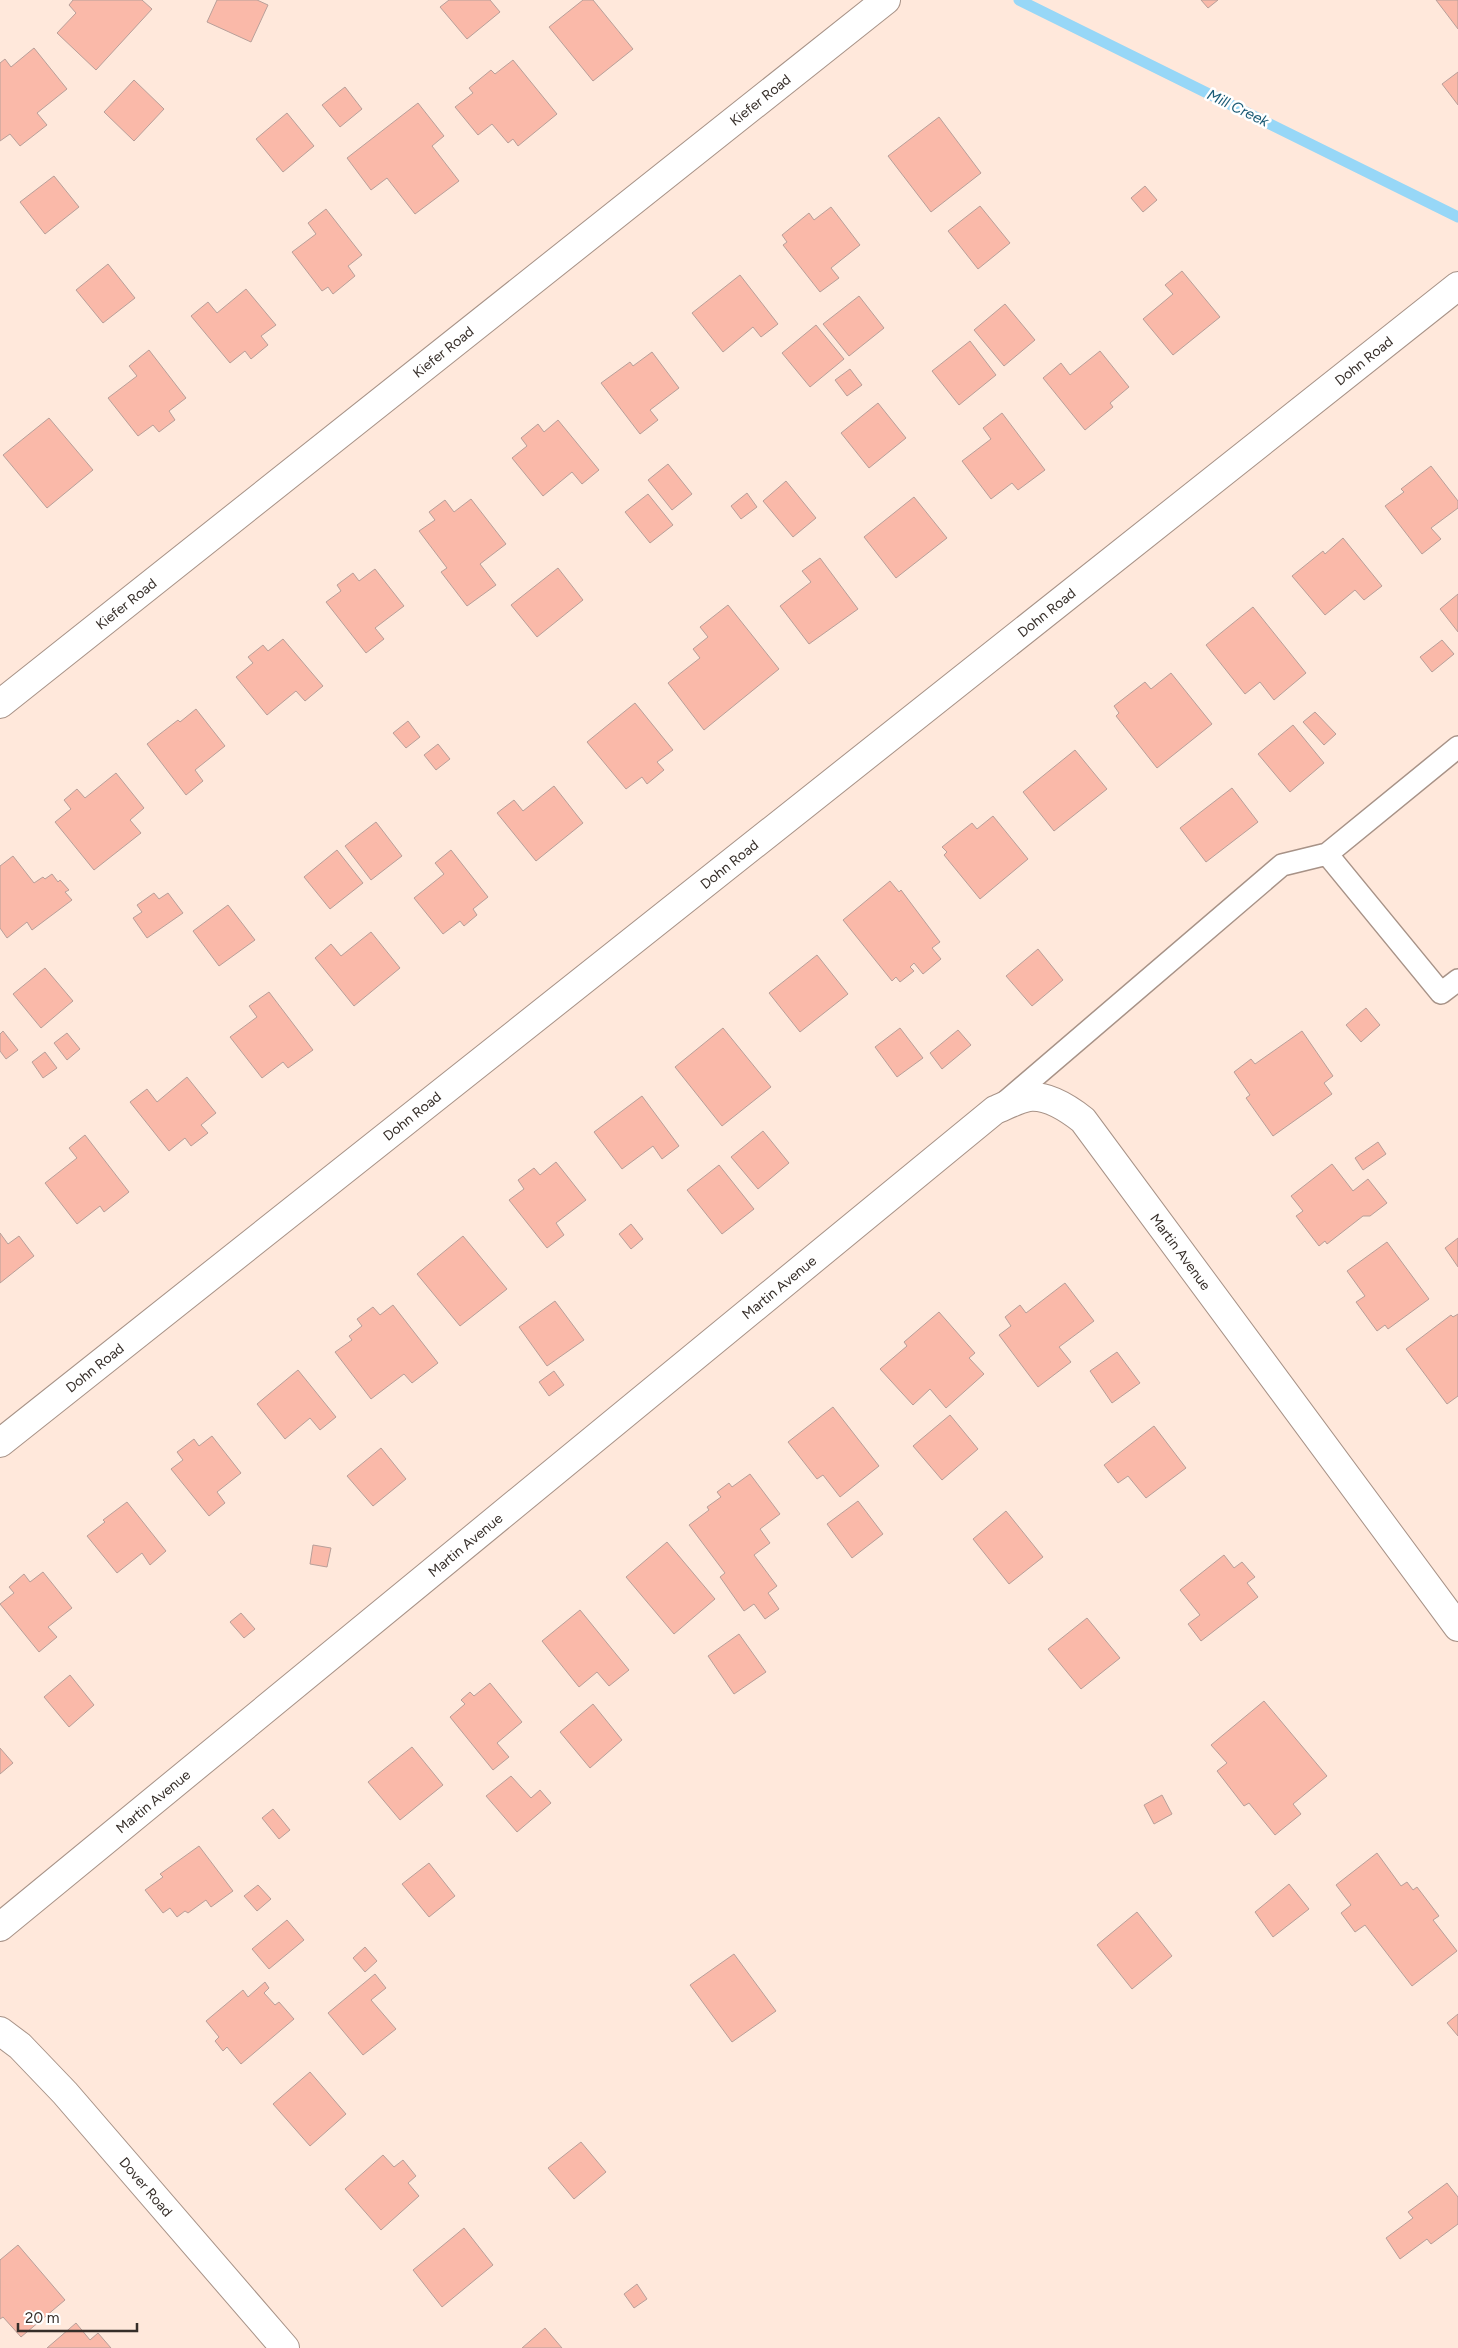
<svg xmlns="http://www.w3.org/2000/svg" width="1458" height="2348" font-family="Figtree,sans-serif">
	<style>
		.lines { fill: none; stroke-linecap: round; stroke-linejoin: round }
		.stream { stroke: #97d7f7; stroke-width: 11 }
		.building { fill: #fab9a9; stroke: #b89f99 }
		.service-casing { stroke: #a79287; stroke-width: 24 }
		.minor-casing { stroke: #a79287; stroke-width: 30 }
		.service { stroke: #fff; stroke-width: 21 }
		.minor { stroke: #fff; stroke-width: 28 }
		.labels { text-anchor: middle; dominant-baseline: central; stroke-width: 5; stroke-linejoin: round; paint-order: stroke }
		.street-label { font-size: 14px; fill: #362e29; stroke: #fff }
		.water-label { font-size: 15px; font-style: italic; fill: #1b5b76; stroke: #fff }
	</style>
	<rect width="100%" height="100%" fill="#ffe8db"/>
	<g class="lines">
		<path class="stream" d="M1019,0l439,217"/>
	</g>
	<path class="building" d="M73,0h69l10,9 -56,61 -39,-37 19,-20 -7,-8z
		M217,0h40l11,5 -17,37 -44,-20z
		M449,0h41l10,12 -33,27 -27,-32z
		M583,0h10l40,49 -40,32 -44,-54z
		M1201,0h17l-10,8z
		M1436,0h22v29z
		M34,48l33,41 -30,24 10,12 -27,21 -10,-12 -10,7v-78l5,-4 6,8z
		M513,60l44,54 -39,32 -5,-7 -5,4 -16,-19 -14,11 -23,-28 18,-14 -4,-5 22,-18 4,4z
		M1458,72v33l-16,-21z
		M134,80l30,29 -30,32 -30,-29z
		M345,87l17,22 -22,18 -18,-22z
		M418,103l26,33 -12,10 27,35 -44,33 -28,-36 -16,12 -24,-32z
		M287,113l27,33 -31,26 -27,-33z
		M939,117l42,56 -50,39 -43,-56z
		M54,176l25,31 -34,27 -25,-32z
		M1145,186l12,14 -14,12 -12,-14z
		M980,206l30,37 -32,26 -30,-38z
		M831,207l29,38 -29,23 8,10 -19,14 -37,-47 4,-3 -5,-7 27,-22 5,7z
		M326,209l36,46 -14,11 7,10 -22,18 -5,-7 -6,4 -30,-39 24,-18 -8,-11z
		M108,264l27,34 -32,25 -27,-33z
		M1182,271l38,46 -47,38 -30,-36 30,-25 -8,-9z
		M740,275l38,49 -17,13 -8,-10 -30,25 -31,-39z
		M246,289l30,36 -15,11 7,9 -17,14 -6,-8 -15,12 -39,-47 17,-14 9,11z
		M859,296l25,32 -35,28 -26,-32z
		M1005,304l30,36 -31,26 -30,-36z
		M816,325l28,34 -34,28 -28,-34z
		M970,341l26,34 -37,30 -27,-34z
		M149,350l37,48 -17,13 6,9 -16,12 -6,-7 -15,11 -30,-38 29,-22 -8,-10z
		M1100,351l29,36 -19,16 3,4 -28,23 -42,-52 18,-15 9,12z
		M652,352l27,36 -29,22 8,10 -18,14 -39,-51 29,-21 3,4z
		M850,369l12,16 -15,11 -12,-16z
		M878,403l28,35 -37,30 -28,-35z
		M1002,413l43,57 -27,20 -6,-7 -21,16 -29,-38 29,-22 -8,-11z
		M49,418l44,52 -46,38 -44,-53z
		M558,420l41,50 -17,14 -10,-12 -29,24 -31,-38 15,-12 -6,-8 17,-14 6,8z
		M668,464l24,30 -20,16 -24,-30z
		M1431,466l27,35v7l-27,20 10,11 -19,15 -37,-48 19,-14 -3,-3z
		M786,481l30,37 -23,19 -30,-36z
		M747,493l10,14 -16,12 -10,-13z
		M648,494l25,31 -23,18 -25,-31z
		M914,497l33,41 -51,40 -32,-41z
		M471,499l35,45 -26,20 16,21 -29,21 -26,-34 6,-4 -28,-37 16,-11 -6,-8 16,-12 9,12z
		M1343,538l39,48 -18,14 -9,-10 -30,25 -33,-39 31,-25 2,3z
		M820,558l38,51 -49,35 -29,-38 31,-24 -9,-11z
		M558,568l25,32 -46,37 -26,-32z
		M375,569l29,37 -29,22 9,11 -18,14 -40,-51 15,-11 -4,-6 16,-12 6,8z
		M1458,594v38l-18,-23z
		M728,605l51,64 -75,61 -36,-47 32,-25 -7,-9 15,-12 -8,-10z
		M1253,607l53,66 -32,27 -14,-18 -15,12 -39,-49z
		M283,639l40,47 -18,15 -9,-10 -29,24 -31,-38 17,-14 -5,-6 15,-12 5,6z
		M1442,640l12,14 -22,18 -12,-15z
		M1171,673l41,51 -55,44 -41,-52 3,-3 -5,-7 31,-24 6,7z
		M635,703l38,47 -16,12 7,8 -17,14 -5,-7 -16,12 -39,-47z
		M196,709l29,37 -30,24 8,11 -17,14 -39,-51 31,-24 2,2z
		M1315,712l21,22 -12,11 -21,-23z
		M408,721l12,16 -14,11 -13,-15z
		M1293,725l31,38 -34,29 -32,-38z
		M438,744l12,15 -14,11 -12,-15z
		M1075,750l32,39 -53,42 -31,-39z
		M116,773l28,35 -14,12 11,13 -47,37 -39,-48 16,-13 -7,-9 13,-11 8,9z
		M554,786l29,37 -47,38 -39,-48 17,-13 9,11z
		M1232,788l26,34 -52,40 -26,-34z
		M993,816l35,43 -48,40 -36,-44 3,-3 -5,-5 30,-24 5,6z
		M376,822l26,34 -31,24 -26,-34z
		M337,850l26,33 -33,26 -26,-32z
		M451,850l37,47 -15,12 4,6 -13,11 -4,-5 -17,13 -29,-36 30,-24 -9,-11z
		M13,856l21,27 9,-6 2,2 7,-5 6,8 2,-2 9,10 -4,2 7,8 -40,30 -5,-8 -20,16 -7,-10v-62z
		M890,881l9,11 2,-2 39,52 -8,6 9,11 -18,15 -9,-11 -4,4 4,4 -14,11 -4,-5 -4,4 -49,-61z
		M154,893l5,6 9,-6 15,20 -36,25 -14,-20 9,-6 -5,-7z
		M228,905l27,35 -36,26 -26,-35z
		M371,932l29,36 -46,38 -39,-48 16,-14 10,12z
		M1038,949l25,31 -31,26 -26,-30z
		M817,955l31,39 -48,38 -31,-39z
		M45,968l28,33 -32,27 -28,-34z
		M269,992l44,58 -25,18 -5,-6 -21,16 -32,-41 27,-20 -8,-11z
		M1366,1008l14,17 -19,17 -15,-17z
		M723,1028l48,59 -49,39 -47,-59z
		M900,1028l23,30 -26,19 -22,-30z
		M958,1030l13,15 -29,24 -12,-16z
		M3,1031l15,19 -12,9 -6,-8v-17z
		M1302,1031l31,45 -9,7 8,11 -59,42 -27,-38 4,-3 -16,-23 17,-13 4,5z
		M67,1033l13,16 -13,11 -13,-17z
		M45,1052l12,16 -14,10 -11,-16z
		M187,1077l29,36 -15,12 7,8 -17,13 -6,-8 -16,13 -39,-49 17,-13 10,13z
		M642,1096l37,50 -17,13 -9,-13 -31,23 -28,-37z
		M763,1131l26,32 -31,26 -27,-32z
		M85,1135l44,57 -25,20 -4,-6 -23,18 -32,-41 32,-25 -8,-10z
		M1378,1142l8,12 -23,16 -8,-12z
		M556,1162l30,38 -30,23 8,12 -17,13 -38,-48 15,-11 -6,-9 16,-12 6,7z
		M1332,1164l21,27 15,-12 19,24 -17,13h-7l-36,28 -2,-3 -6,5 -23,-30 7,-5 -12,-15z
		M719,1165l35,44 -32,25 -35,-44z
		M631,1224l12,15 -12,10 -12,-15z
		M0,1233l8,11 11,-8 15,20 -34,27z
		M463,1236l44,53 -47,37 -43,-52z
		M1458,1238v29l-13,-19z
		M1387,1242l42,57 -41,30 -3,-4 -8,6 -21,-29 9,-6 -18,-25z
		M1065,1283l29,38 -35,26 12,15 -33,25 -39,-52 12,-9 -6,-9 15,-12 6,8z
		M555,1301l29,39 -37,26 -28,-39z
		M393,1305l45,58 -26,20 -8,-9 -33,25 -36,-47 17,-12 -3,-4 13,-10 -5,-7 16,-12 7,8z
		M939,1312l36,41 -6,5 15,16 -38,34 -16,-19 -17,16 -33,-36 27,-23 -3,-4z
		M1458,1314v82l-11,8 -41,-55 45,-34 2,2z
		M1117,1352l23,31 -28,20 -22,-32z
		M298,1370l38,47 -16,13 -10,-12 -25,21 -28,-35z
		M554,1371l10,14 -15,11 -10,-14z
		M833,1407l46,59 -39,31 -17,-22 -6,4 -29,-37z
		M950,1415l28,34 -36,31 -29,-34z
		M1154,1426l32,42 -40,30 -18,-22 -10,7 -14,-18z
		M212,1436l29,37 -24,19 8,11 -16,13 -38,-47 12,-9 -6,-8 4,-3 13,-10 5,7z
		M381,1448l25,31 -33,27 -26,-30z
		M750,1474l30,40 -20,15 10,14 -16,12 23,31 -9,7 11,16 -14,10 -11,-15 -10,7 -24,-34 5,-4 -36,-48 20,-15 -2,-3 14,-10 -4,-5 12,-9 3,4z
		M858,1501l25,33 -31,24 -25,-34z
		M127,1502l39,49 -16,14 -8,-12 -25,20 -30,-37 18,-14 -2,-2z
		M1006,1511l37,46 -34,27 -36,-45z
		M667,1542l48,57 -41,35 -48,-57z
		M313,1545l18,3 -4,19 -17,-3z
		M1224,1555l10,13 8,-6 13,15 -8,6 11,14 -57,44 -13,-17 12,-9 -20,-25z
		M43,1572l29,36 -24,19 9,10 -18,15 -39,-48 14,-11 -5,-6 15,-13 6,8z
		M580,1610l49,60 -20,16 -12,-14 -18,15 -37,-46z
		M241,1613l14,16 -11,9 -14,-16z
		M1087,1618l33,40 -39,31 -33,-40z
		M739,1634l27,38 -32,22 -26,-38z
		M70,1675l24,30 -25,22 -25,-30z
		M490,1683l32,39 -25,21 12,14 -16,13 -43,-53 15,-13 -4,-4 9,-8 4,4z
		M1264,1701l63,75 -34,28 8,10 -26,21 -26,-32 -5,3 -27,-35 10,-8 -16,-18z
		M593,1704l29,36 -32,28 -30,-36z
		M412,1747l31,38 -43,35 -32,-38z
		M0,1748l13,15 -13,11z
		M511,1776l20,22 9,-8 11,13 -34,29 -31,-36z
		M1162,1795l10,19 -18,10 -10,-19z
		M273,1809l17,21 -11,9 -17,-21z
		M199,1846l34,45 -22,16 -5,-7 -18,13 -3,-2 -8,6 -7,-9 -7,5 -18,-23 18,-13 -3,-3z
		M1377,1853l24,33 6,-4 6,8 4,-3 22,29 -6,4 24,31 -45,35 -47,-61 -10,7 -14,-19 10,-8 -15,-20z
		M429,1863l26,33 -26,21 -27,-33z
		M1289,1884l20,25 -36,28 -18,-25z
		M258,1885l13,14 -14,12 -13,-15z
		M1137,1912l35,44 -40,33 -35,-44z
		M287,1920l17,20 -35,29 -17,-20z
		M365,1947l12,14 -12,11 -12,-14z
		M734,1954l42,57 -44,31 -42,-57z
		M375,1974l11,14 -15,12 25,29 -33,26 -35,-42z
		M265,1982l4,6 -5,5 11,12 4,-3 15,17 -53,45 -14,-17 -4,4 -8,-10 4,-4 -13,-16 37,-31 5,7z
		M1458,2014v22l-11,-13z
		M310,2072l36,42 -36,32 -37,-42z
		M581,2142l25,30 -32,27 -26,-31z
		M383,2155l11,12 9,-7 13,16 -8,7 11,13 -38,34 -36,-41z
		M1447,2183l11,14v27l-27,20 -4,-5 -27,20 -14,-21 27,-20 -5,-6z
		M464,2228l29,37 -51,42 -29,-37z
		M18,2245l47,55 -44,37 -18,-20 -3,2v-59z
		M637,2284l10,15 -13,9 -10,-14z
		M76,2323l14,17 8,-7 13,15h-64z
		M545,2328l17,20h-40z"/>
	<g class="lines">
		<g class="service-casing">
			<path id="service" d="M1458,747l-131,107 114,139 17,-13
				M1004,1103l278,-238 45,-11"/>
		</g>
		<g class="minor-casing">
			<g id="minor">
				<path id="s1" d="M0,704l886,-704"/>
				<path id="s2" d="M0,1443l1458,-1157"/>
				<path id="s3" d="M0,1927l995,-817c10,-4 23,-11 34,-13 19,-2 40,12 54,23l375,507"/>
				<path id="s4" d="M0,2031l20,15 45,47 220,255"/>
			</g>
		</g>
		<use href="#service" class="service"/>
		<use href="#minor" class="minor"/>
	</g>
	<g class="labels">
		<g class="street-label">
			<text stroke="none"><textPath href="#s1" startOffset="971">Kiefer Road</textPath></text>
			<text stroke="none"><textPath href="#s1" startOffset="566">Kiefer Road</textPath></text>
			<text stroke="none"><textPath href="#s2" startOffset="1741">Dohn Road</textPath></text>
			<text stroke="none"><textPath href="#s1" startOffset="161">Kiefer Road</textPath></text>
			<text stroke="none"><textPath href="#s2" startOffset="1336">Dohn Road</textPath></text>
			<text stroke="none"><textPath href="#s2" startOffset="931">Dohn Road</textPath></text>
			<text stroke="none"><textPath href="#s2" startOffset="526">Dohn Road</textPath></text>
			<text stroke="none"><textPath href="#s3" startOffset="1548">Martin Avenue</textPath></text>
			<text stroke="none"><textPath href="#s3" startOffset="1008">Martin Avenue</textPath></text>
			<text stroke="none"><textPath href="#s2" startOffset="121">Dohn Road</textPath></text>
			<text stroke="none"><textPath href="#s3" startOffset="602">Martin Avenue</textPath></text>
			<text stroke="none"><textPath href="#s3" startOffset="198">Martin Avenue</textPath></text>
			<text stroke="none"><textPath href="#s4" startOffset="214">Dover Road</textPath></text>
		</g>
		<g class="water-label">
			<text transform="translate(1238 108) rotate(26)">Mill Creek</text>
		</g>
	</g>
	<path d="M18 2323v8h119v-8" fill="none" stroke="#362e29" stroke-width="2.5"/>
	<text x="25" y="2323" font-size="15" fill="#362e29" stroke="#ffffff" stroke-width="4" paint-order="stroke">20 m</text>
</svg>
